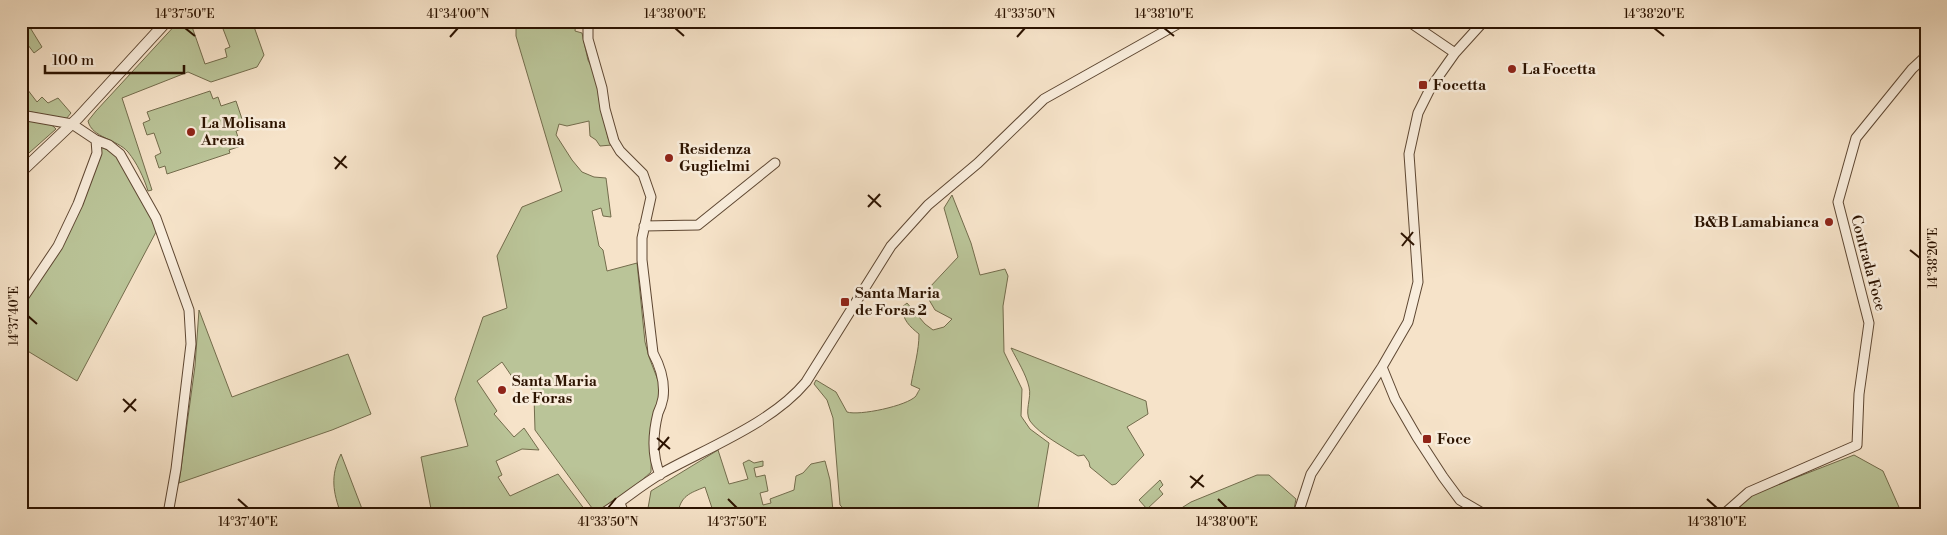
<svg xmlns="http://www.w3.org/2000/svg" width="1947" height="535" font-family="'Libre Bodoni',serif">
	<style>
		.green { fill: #bac498; stroke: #736c4c }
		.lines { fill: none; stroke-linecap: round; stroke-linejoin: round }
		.minor-casing { stroke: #5e4732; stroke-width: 11 }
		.tertiary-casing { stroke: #5e4732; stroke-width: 12 }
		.minor { stroke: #f9eddc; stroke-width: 9 }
		.tertiary { stroke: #f9eddc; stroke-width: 10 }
		.ticks { fill: none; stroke: #2c1300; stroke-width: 2 }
		.poi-dot { fill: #8f2418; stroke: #f9eddc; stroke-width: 2 }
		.labels { text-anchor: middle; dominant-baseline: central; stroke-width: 5; stroke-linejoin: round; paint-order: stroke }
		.poi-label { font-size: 15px; font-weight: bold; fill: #2c1300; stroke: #f9eddc; text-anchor: start }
		.street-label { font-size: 15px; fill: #2c1300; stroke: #f9eddc }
		.neatline { fill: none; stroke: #2c1300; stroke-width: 2 }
		.ticks-label { font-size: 12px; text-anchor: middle; fill: #2c1300 }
	</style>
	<rect width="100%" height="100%" fill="#f6e3c9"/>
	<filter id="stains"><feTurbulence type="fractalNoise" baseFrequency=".004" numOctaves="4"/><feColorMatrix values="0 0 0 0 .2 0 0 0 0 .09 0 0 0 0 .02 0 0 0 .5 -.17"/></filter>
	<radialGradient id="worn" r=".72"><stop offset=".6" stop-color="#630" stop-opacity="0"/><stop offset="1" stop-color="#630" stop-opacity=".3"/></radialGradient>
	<path class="green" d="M21,21h5l16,26 -8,6 -6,-8 -7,5z
		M179,21h11l15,43 22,-7 -2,-8 5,-2 -10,-26h32l12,34 -7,12 -46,15 -23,-10 -66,26 30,92 -4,1c-4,-13 -11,-28 -20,-39 -11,-13 -36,-14 -40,-31l8,-10z
		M516,21h60l-1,10 7,2 6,27 7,14 13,64 4,7 -12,1 -4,-6 -6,-4 -1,-15 -22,5 -8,-2 -3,11 16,25 10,12 12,5 12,1 5,39 -8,-1 -2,-8 -9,3 7,35 4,4 4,21 30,-8 8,79 4,15 10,26v14l-7,27 -1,48c-10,9 -39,35 -51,38 -3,0 -6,-1 -8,-2l-57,-78 -1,-34 -4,-11 -7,-7 -6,6 -15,-22 -25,19 20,30 -3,3 20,23 10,-9 15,22 -17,-1 -26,12 6,14 -4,2 12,19 48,-22 30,40h-156l-11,-57 47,-11 -13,-47 28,-82 24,-9 -10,-52 25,-49 40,-16 -46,-155z
		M21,81l16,21 5,-5 6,6 10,-5 13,15 -5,6 -45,-9z
		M210,91l3,8 5,-2 3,9 15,-5 9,27 -9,3 5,15 -12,4 1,3 -63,21 -2,-8 -6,2 -4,-12 6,-3 -7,-20 -7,2 -4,-12 7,-3 -3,-8z
		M21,118c11,2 28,2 35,11l-35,31z
		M99,145l20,12 35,66 2,9 -79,149 -56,-34v-39l39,-58z
		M952,195l19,48 9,32 25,-6 3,7 -5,30 1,46 18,37 -1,27 9,13 19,14 -12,71h-167l-3,-5 -19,4 -8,-8 -7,-87 -6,-18 -13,-16 2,-4 20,12 11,20c12,4 60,-6 69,-16 0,0 3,-6 4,-7l-9,-4c3,-18 8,-34 8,-51 -10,-8 -16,-14 -17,-27l5,-4 18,21 8,6 11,-3 8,-8 -17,-9 -7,-12 1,-10 29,-31 -14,-49z
		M199,310l33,87 116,-43 23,60 -39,16 -153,53 16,-117z
		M1011,348l135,53 2,13 -21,13 17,28 -28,29 -4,1 -22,-18 -1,-5 -5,-7 -6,1c-14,-9 -39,-22 -48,-35 -6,-10 2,-23 -1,-34 -3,-13 -12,-27 -18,-39z
		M718,450l11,34 19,-5 -5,-16 6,-3 5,3 9,-2v5l-9,2 2,9 9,-2 3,16 -8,2 3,12 8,-2 -1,-4 24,-9 2,-14 7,-3 8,-9 14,-3 5,19 3,31 -7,1v2h-112l-9,-27c-15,6 -25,9 -27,27h-31l4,-23z
		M341,454l23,60h-23c-8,-22 -11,-38 0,-60z
		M1854,455l29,16 19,43h-172l21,-19z
		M1257,475h12l27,24 -3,15h-121l19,-12z
		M1160,480l3,5 -4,4 4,5 -16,15 -8,-9z"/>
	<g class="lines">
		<g class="minor-casing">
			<path id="minor" d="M588,21v18l14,49 3,21 9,32 6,10 23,23 8,23 -9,41v22l11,93c7,13 12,30 10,45 -1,5 -3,11 -5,15 -5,20 -6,43 2,62
				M1408,21l47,32
				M21,115l51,9 24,16 13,5 11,9 36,64 33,92 2,34 -15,125 -8,45
				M644,226l54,-1 77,-62
				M21,301l37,-55 20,-42 19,-51 -1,-13
				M1382,367l13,32 22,38 26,40 17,23 24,14
				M620,503l4,11
				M602,514c21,-13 39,-29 60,-41 47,-26 110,-50 144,-91l85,-136 37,-41 50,-42 66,-64 139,-78
				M1298,514l13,-40 71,-107 26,-45 10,-40 -9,-128 9,-41 13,-26 24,-34 29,-32
				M1724,514l25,-22 108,-47 2,-51 10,-71 -31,-121 18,-64 56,-69 14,-13"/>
		</g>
		<g class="tertiary-casing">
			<path id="tertiary" d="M21,172l57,-54 89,-97"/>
		</g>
		<use href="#minor" class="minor"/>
		<use href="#tertiary" class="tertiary"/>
	</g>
	<path class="ticks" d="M185,28l10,8M675,28l9,8M1164,28l10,8M1654,28l10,8M450,37l8,-9M1017,37l8,-9M334,157l13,11M335,169l11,-13M868,195l13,12M868,207l12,-13M1401,233l13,12M1402,246l11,-14M1910,250l10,8M28,316l9,8M123,399l13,12M124,412l12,-13M657,438l13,11M658,450l11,-13M1190,476l14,11M1191,488l12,-13M238,499l10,9M728,499l9,9M1218,499l9,9M1707,499l10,9M608,508l8,-10"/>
	<g class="poi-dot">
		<circle cx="1512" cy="69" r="5"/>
		<rect x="1418" y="80" width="10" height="10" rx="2.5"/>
		<circle cx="191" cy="132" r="5"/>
		<circle cx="669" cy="158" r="5"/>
		<circle cx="1829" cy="222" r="5"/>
		<rect x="840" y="297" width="10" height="10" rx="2.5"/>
		<circle cx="502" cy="390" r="5"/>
		<rect x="1422" y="434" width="10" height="10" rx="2.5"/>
	</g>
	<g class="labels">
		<g class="poi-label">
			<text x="1522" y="69">La Focetta</text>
			<text x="1433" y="85">Focetta</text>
			<text x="201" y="123">La Molisana<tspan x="201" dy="17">Arena</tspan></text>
			<text x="679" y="149">Residenza<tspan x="679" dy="17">Guglielmi</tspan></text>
			<text x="1819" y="222" text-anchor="end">B&amp;B Lamabianca</text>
			<text x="855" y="293">Santa Maria<tspan x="855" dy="17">de Foras 2</tspan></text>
			<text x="512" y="381">Santa Maria<tspan x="512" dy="17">de Foras</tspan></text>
			<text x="1437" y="439">Foce</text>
		</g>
		<g class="street-label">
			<text transform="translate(1868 263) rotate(75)">Contrada Foce</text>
		</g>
	</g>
	<rect width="1947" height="535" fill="none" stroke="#f6e3c9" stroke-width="55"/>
	<path d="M45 65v8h139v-8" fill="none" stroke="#2c1300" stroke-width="2.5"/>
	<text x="52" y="65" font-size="15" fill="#2c1300" stroke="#f9eddc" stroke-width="4" paint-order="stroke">100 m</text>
	<rect x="28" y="28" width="1892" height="480" class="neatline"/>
	<g class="ticks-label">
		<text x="185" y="18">14°37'50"E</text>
		<text x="458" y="18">41°34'00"N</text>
		<text x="675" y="18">14°38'00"E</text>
		<text x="1025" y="18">41°33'50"N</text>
		<text x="1164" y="18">14°38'10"E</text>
		<text x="1654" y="18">14°38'20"E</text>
		<text transform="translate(1933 258) rotate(-90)" y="4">14°38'20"E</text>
		<text transform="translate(14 316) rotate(-90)" y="4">14°37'40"E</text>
		<text x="248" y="526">14°37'40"E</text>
		<text x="608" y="526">41°33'50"N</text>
		<text x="737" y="526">14°37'50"E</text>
		<text x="1227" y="526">14°38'00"E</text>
		<text x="1717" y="526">14°38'10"E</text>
	</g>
	<rect width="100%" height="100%" filter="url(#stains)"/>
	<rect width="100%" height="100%" fill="url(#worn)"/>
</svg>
